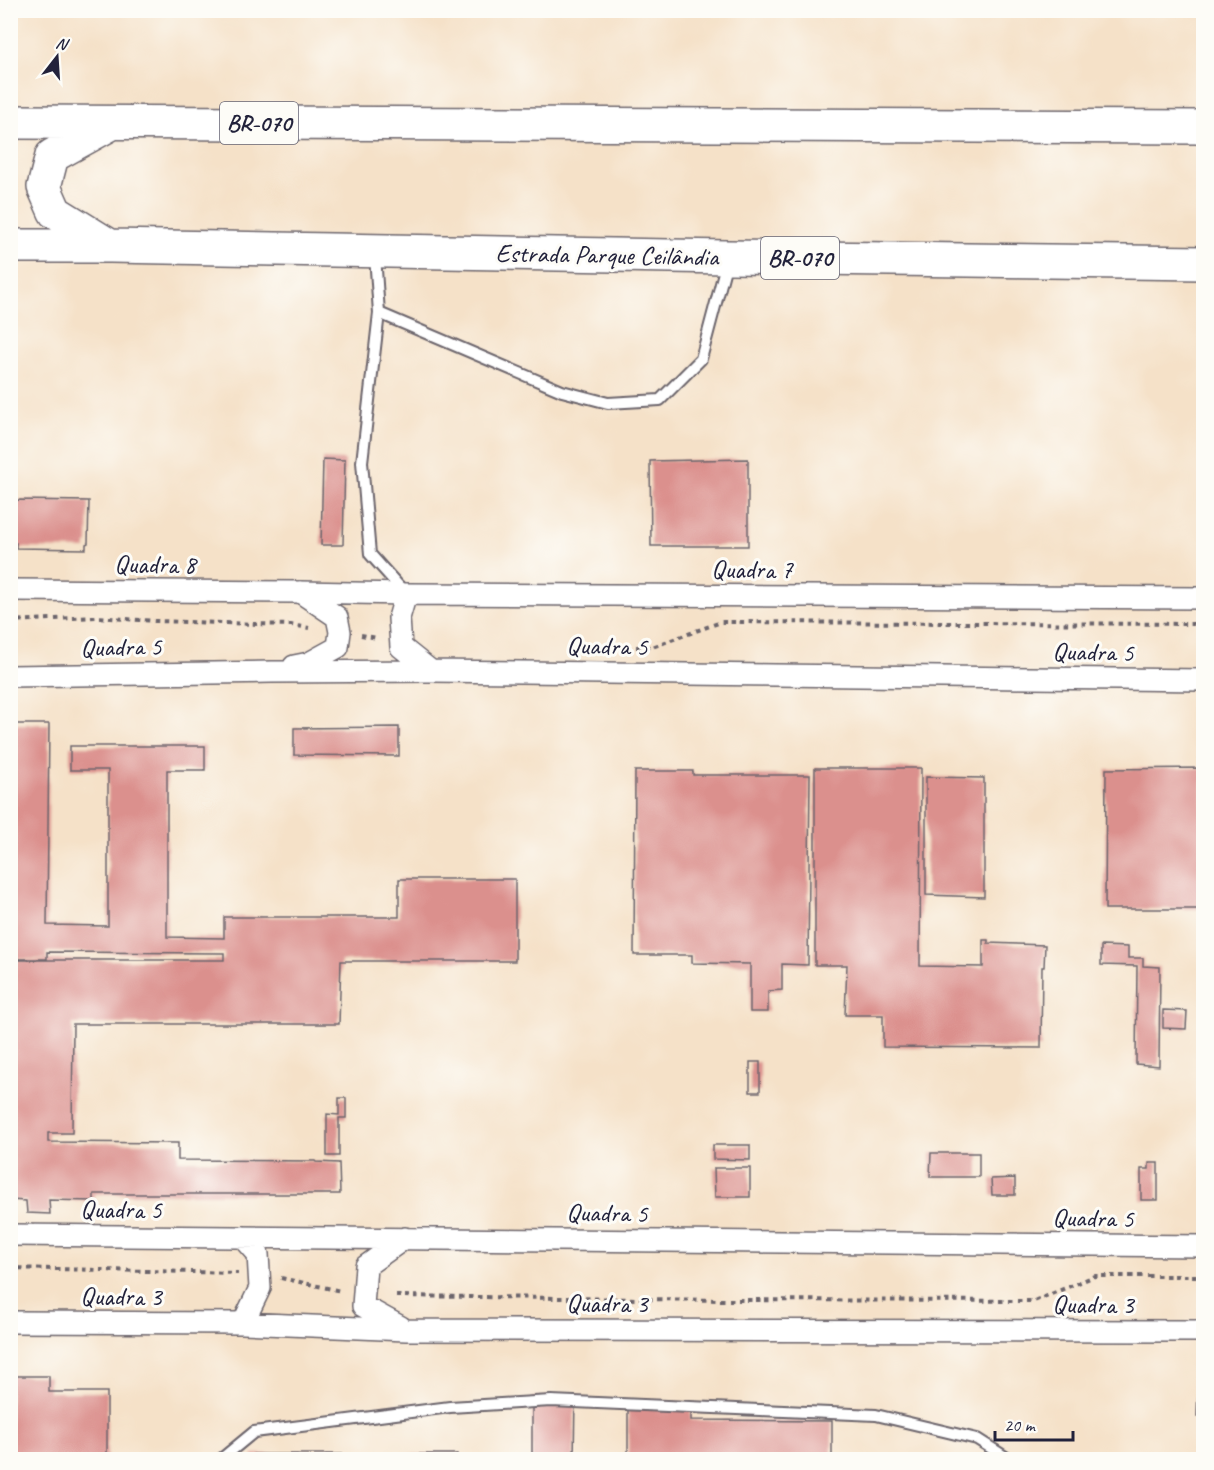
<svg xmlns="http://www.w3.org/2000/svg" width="1214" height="1470" font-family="Caveat,sans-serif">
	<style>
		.building { fill: #db908d }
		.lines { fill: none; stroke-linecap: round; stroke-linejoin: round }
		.service-casing { stroke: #6c656c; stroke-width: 14 }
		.minor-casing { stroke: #6c656c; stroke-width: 24 }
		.motorway-casing { stroke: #6c656c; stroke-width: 36 }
		.path { stroke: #6c656c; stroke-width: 4; stroke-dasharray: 4.5 4.5; stroke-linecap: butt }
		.service { stroke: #fff; stroke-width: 10 }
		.minor { stroke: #fff; stroke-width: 21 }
		.motorway { stroke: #fff; stroke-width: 33 }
		.labels { text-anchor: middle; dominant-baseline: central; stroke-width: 6; stroke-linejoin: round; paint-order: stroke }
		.shield { fill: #fdfcf7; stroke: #646373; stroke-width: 1.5 }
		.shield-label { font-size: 24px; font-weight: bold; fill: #22223b }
		.street-label { font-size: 26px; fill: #22223b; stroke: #fdfcf7 }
	</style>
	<rect width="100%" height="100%" fill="#fdfcf7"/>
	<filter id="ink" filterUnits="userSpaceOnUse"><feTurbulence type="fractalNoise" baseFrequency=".0167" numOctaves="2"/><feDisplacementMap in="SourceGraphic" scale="12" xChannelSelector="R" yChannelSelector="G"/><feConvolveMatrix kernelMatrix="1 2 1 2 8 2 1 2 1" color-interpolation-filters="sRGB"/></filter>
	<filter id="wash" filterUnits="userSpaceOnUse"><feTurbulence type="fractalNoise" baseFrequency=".008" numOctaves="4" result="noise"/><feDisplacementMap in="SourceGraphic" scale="24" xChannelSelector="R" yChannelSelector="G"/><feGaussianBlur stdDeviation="1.35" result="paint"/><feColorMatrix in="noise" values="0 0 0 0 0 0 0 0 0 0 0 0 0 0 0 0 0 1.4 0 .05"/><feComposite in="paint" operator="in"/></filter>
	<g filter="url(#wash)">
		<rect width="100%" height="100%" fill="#f5e1c8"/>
		<g id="blocks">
			<path class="building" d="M323,459l22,1 -2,85h-22z
				M748,459v87h-97l-1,-85z
				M14,500l75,1 -1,42 -2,1v5l-70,-1v-5h-2z
				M10,724h39l-2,201 61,1v-156h-38v-24h135v24h-38v167l57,1v-21h175v-38h116v82h-174l-2,63h-266l-1,109h-24v9l130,1v17l137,1 1,1 23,1 1,31h-246v7l-45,-1 1,14 -23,-1 -1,-12 -16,-1v-240h214v-7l-177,-1v7h-37z
				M399,727v29l-105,-1v-27z
				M815,768h106l-1,198 63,1v-27h5v3l57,2 -1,22h-2l-1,81 -158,-1v-32h-38l2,-50h-32z
				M1203,768l-1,141h-97l1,-140z
				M635,771h58v4h117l-2,190 -26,-1v26l-14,1v21h-18v-48l-58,-1v-8h-58z
				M926,777l58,1v119l-58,-2z
				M1101,946l27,1v11h15v8l17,1 -1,99 -23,-2 1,-98 -36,-1z
				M1163,1010l24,1 -1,18 -23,-1z
				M750,1062h10v30h-10z
				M339,1098h7v20h-7v38h-12v-42l12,1z
				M713,1145h37v15l-37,-1z
				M931,1153h48v24h-49z
				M1149,1163h9v37h-17v-31h8z
				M714,1168h36v29h-35z
				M1015,1178v17h-23l-1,-16z
				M10,1376h39v16h58v68h-97z
				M1198,1387h5v29h-6z
				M532,1397h43l-1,63h-42z
				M628,1403h63v17l141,1v39h-204z
				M253,1454h204v6h-204z"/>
		</g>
	</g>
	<g filter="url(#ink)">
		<use href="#blocks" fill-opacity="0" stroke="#6c656c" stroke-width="1.5"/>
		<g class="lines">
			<g class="service-casing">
				<path id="service" d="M375,255l4,58 -17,149 8,92 35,39
					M379,313l183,78 46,12 52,-3 41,-41 26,-98
					M220,1460l34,-28 196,-25 101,-6 325,14 101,24 33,21"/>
			</g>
			<g class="minor-casing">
				<path id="minor" d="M10,590l290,2 106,2 798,4
					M406,594l-7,24 2,29 30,24
					M294,666l15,-3 29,-16 2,-15 -3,-15 -37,-25
					M10,676l262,-4 159,-1 773,9
					M10,1235l1194,11
					M10,1322l233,1 163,7 798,1
					M243,1323l17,-35 -2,-34 -15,-17
					M401,1327l-38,-21 3,-40 39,-28"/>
			</g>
			<g class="motorway-casing">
				<path id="motorway" d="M10,122l1194,5
					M10,246h100l617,11 477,6
					M110,246l-55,-34 -11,-25 8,-31 58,-32"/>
			</g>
			<path class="path" d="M10,621l86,-4 59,4 136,4 18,3
				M361,635l16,3
				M636,647h16l69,-25 483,2
				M10,1268l228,5
				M281,1278l60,13
				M396,1296l328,4 310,1 61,-25h109"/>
			<use href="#service" class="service"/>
			<use href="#minor" class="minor"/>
			<use href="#motorway" class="motorway"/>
		</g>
	</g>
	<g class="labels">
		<g class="shield">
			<rect x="220" y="102" width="78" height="42" rx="4.5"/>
			<rect x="761" y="237" width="78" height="42" rx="4.5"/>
		</g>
		<g class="shield-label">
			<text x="259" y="123">BR-070</text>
			<text x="800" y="258">BR-070</text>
		</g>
		<g class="street-label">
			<text transform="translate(607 255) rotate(1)">Estrada Parque Ceilândia</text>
			<text x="155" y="564">Quadra 8</text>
			<text x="752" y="569">Quadra 7</text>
			<text transform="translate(607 646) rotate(1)">Quadra 5</text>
			<text transform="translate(121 647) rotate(-1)">Quadra 5</text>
			<text transform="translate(1093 652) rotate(1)">Quadra 5</text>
			<text x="121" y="1209">Quadra 5</text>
			<text transform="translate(607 1213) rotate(1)">Quadra 5</text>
			<text transform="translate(1093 1218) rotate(1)">Quadra 5</text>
			<text x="121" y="1296">Quadra 3</text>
			<text x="607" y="1303">Quadra 3</text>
			<text x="1093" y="1304">Quadra 3</text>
		</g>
	</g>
	<rect width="1214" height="1470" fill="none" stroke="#fdfcf7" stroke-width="36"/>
	<g transform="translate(57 57) rotate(17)" stroke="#fdfcf7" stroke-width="4.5" paint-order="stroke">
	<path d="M0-4.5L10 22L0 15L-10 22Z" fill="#22223b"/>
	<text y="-9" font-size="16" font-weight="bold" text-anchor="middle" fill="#22223b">N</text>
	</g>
	<path d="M995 1431v9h78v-9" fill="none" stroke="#22223b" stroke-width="3"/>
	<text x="1004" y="1431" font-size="18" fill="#22223b" stroke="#fdfcf7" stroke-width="4.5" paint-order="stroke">20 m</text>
</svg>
